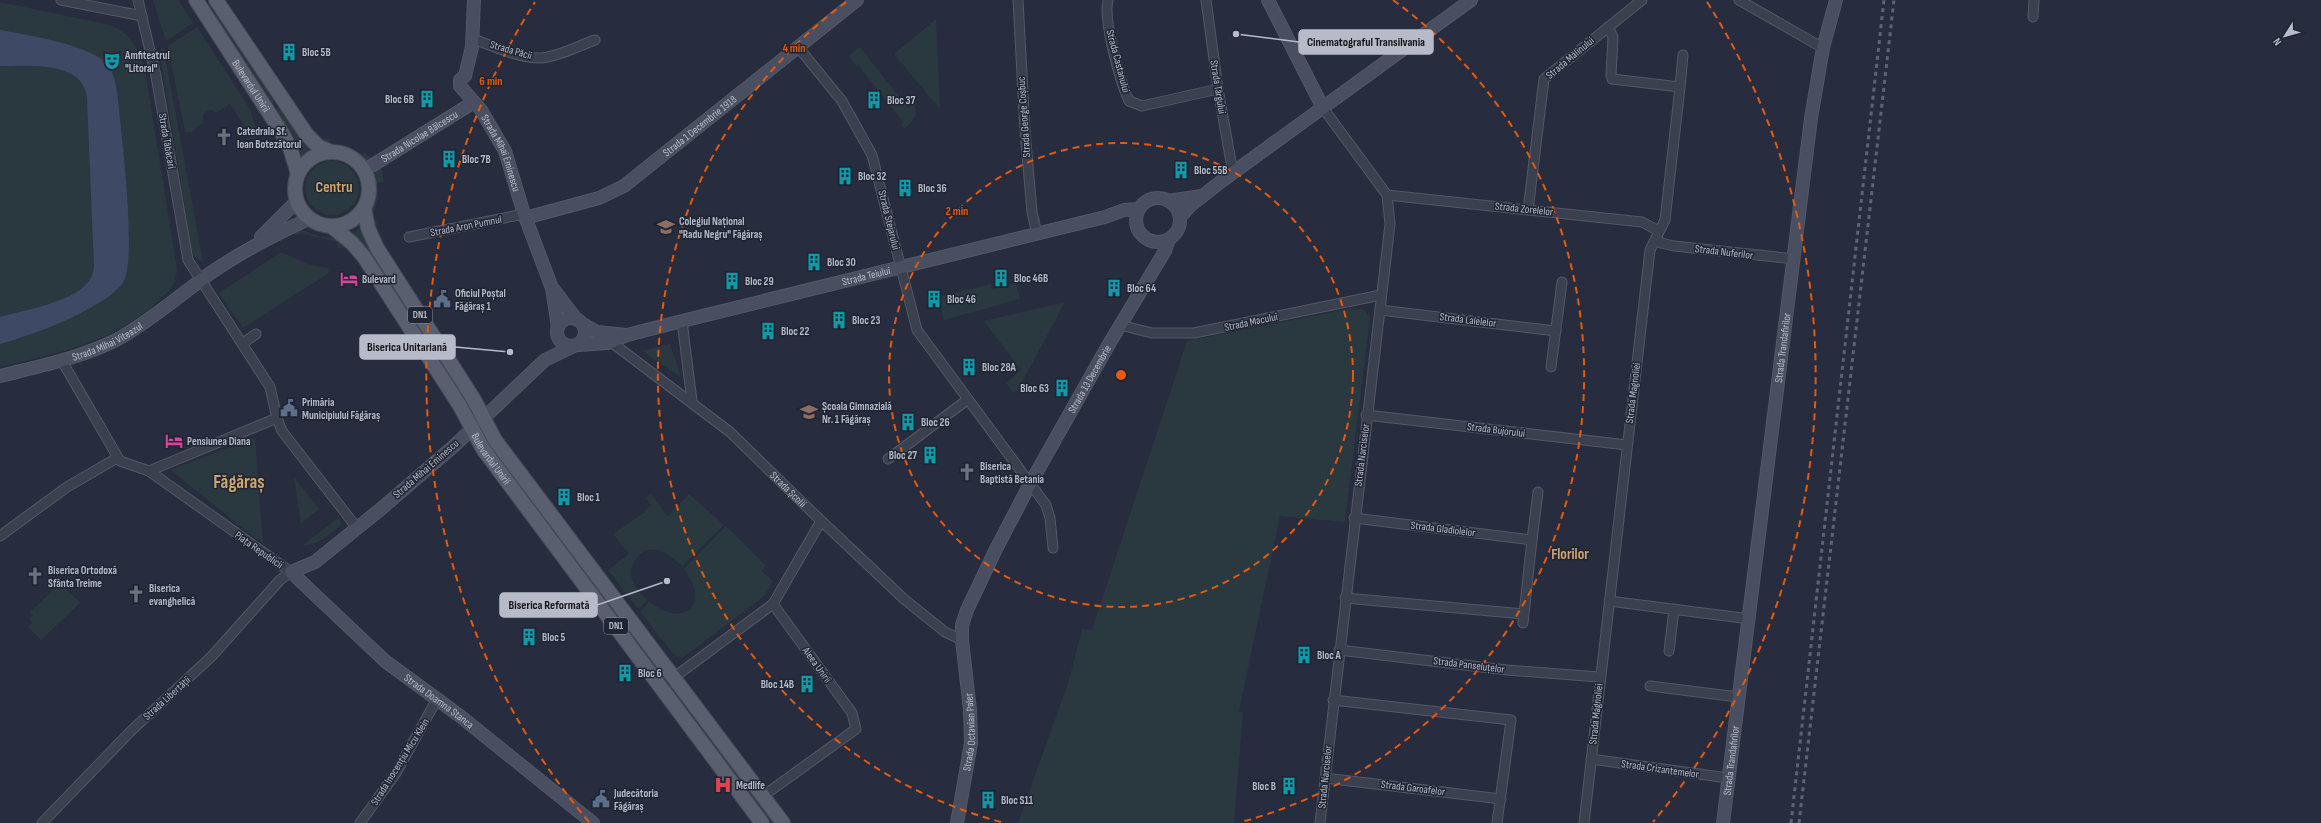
<svg xmlns="http://www.w3.org/2000/svg" width="2321" height="823" font-family="'Sofia Sans Condensed',sans-serif">
	<style>
		.green { fill: #29393f }
		.water { fill: #3e4965 }
		.lines { fill: none; stroke-linecap: round; stroke-linejoin: round }
		.street-casing { stroke: #535866; stroke-width: 11 }
		.secondary-casing { stroke: #535866; stroke-width: 14 }
		.primary-casing { stroke: #444957; stroke-width: 16 }
		.street { stroke: #3b404e; stroke-width: 9 }
		.secondary { stroke: #494e61; stroke-width: 12 }
		.primary { stroke: #595f6e; stroke-width: 14 }
		.rail { stroke: #5d6375; stroke-width: 3; stroke-dasharray: 4 4; stroke-linecap: butt }
		.ring { fill: none; stroke: #e8590c; stroke-width: 2; stroke-dasharray: 7 5 }
		.labels { text-anchor: middle; dominant-baseline: central; stroke-width: 3; stroke-linejoin: round; paint-order: stroke }
		.shield { fill: #202533; stroke: #8a8e9c; stroke-width: 1 }
		.shield-label { font-size: 10px; font-weight: bold; fill: #b7bbc9 }
		.street-label { font-size: 11px; fill: #b7bbc9; stroke: #202533 }
		.poi-label { font-size: 11px; font-weight: bold; fill: #b7bbc9; stroke: #202533; text-anchor: start }
		.district-label { font-size: 15px; font-weight: bold; fill: #cea66d; stroke: #202533 }
		.town-label { font-size: 19px; font-weight: bold; fill: #cea66d; stroke: #202533 }
		.centre { fill: #e8590c; stroke: #202533; stroke-width: 2 }
		.ring-label { font-size: 12px; text-anchor: middle; font-weight: bold; fill: #e8590c; stroke: #202533; stroke-width: 3; stroke-linejoin: round; paint-order: stroke }
		.leader { fill: none; stroke: #b7bbc9; stroke-width: 1.5 }
		.callout-dot { fill: #b7bbc9; stroke: #202533; stroke-width: 1.5 }
		.callout { fill: #b7bbc9; stroke: #b7bbc9; stroke-width: 1.5 }
		.callout-label { font-size: 12px; text-anchor: middle; font-weight: bold; fill: #111 }
	</style>
	<rect width="100%" height="100%" fill="#272d3e"/>
	<path class="green" d="M153,0h25l15,23 -27,18z
		M0,2l106,22c28,9 33,26 40,52l31,193c-1,16 -9,23 -20,33 -42,40 -102,52 -157,65z
		M219,16l56,86 -4,4 -57,-87z
		M936,19l4,90 -46,-55z
		M197,27l53,82 8,26 -5,4 -23,-35 -14,9 -3,-3 -6,1 -4,3v9l-11,9h-7l-17,-86z
		M163,46l39,210 1,6 -8,-5 -3,-7 -32,-196z
		M860,47l48,61 6,-4c4,13 0,16 -10,25l-3,-5 2,-2 -44,-56 -2,1 -8,-11z
		M279,107l21,31 14,14 -12,9 -7,-20 -21,-31z
		M321,139h9l-1,8 15,2 16,9 4,-6 10,8 -11,2 -20,-11 -13,-2 -12,-9z
		M305 188a27 27 0 1 1 54 0a27 27 0 1 1-54 0Z
		M381,167l3,15 -7,1 1,15 -5,18 4,7 -2,7 -3,-17 4,-17 -3,-22z
		M361,227l103,169 -29,-45 -13,-15 -71,-102z
		M300,229l21,8 16,1 11,8 -10,3 -2,-8c-15,-1 -28,-9 -41,-6l-5,-4z
		M281,252l29,13 18,3 1,5 -86,55 -24,-35z
		M1016,283l4,16 -76,21 -6,-23 53,-13 1,5z
		M1065,302l-47,88 -5,3 -7,-10 15,-13 -37,-49z
		M1354,308l11,2 5,8 -25,204 -65,-6 -41,195 4,2 -9,110h-216l51,-143 13,-51 10,1 95,-289z
		M670,344l11,33 -39,-26z
		M255,438l8,106 -93,-74z
		M294,477l25,32 -18,15z
		M651,494l17,22 21,-22 35,31 -42,41c-7,-6 -14,-13 -24,-16 -17,-5 -32,16 -25,32 3,7 9,12 14,18l-9,9 -30,-39 21,-16 -16,-20 32,-22 -1,-1 7,-6 -5,-7z
		M533,504l13,10 118,161 -3,2z
		M338,518l4,6c-11,8 -24,23 -39,21z
		M726,526l40,40 -5,5 12,10 -9,15 -9,7 -71,54h-8l-36,-45 9,-10c13,9 28,17 42,7 9,-14 2,-28 -7,-40z
		M61,583l19,20 -39,37 -13,-13 4,-4 -3,-4 4,-4 -3,-3z
		M712,738l65,85h-9l-60,-83z"/>
	<path class="water" d="M0,30c26,5 87,14 106,33 7,7 9,18 11,28 3,32 22,172 5,193 -21,26 -89,51 -122,60v-27c27,-8 94,-17 94,-51l-7,-168c-3,-38 -60,-32 -87,-32z"/>
	<g class="lines">
		<g class="street-casing">
			<g id="street">
				<path d="M61,0l81,16"/>
				<path d="M138,0l18,76 32,184 82,127 7,31 5,13 75,97"/>
				<path d="M1018,0l7,131 7,81 5,22"/>
				<path d="M1108,0c-5,21 12,81 21,101l13,5 76,-17"/>
				<path d="M1206,0l12,89 15,84"/>
				<path d="M1739,0l84,48"/>
				<path d="M2033,17l1,-17"/>
				<path d="M473,39c21,7 46,20 69,19 18,-2 36,-12 53,-18"/>
				<path d="M798,47l44,54 30,54 45,175 129,175 4,13 3,30"/>
				<path d="M1680,87l3,-32"/>
				<path d="M1387,195l255,27 17,9"/>
				<path d="M1528,210l16,-131 98,-79"/>
				<path d="M409,237l115,-23"/>
				<path d="M1656,238l5,5 13,3 121,13"/>
				<path d="M1380,310l176,21"/>
				<path d="M682,321l10,80"/>
				<path d="M1120,325l32,8h42l187,-38"/>
				<path id="s1" d="M611,342l119,90 83,81 91,86 41,33 17,8"/>
				<path d="M243,343l13,-9"/>
				<path d="M1551,367l11,-85"/>
				<path d="M1366,415l261,30"/>
				<path d="M888,459l79,-59"/>
				<path d="M149,471l128,-53"/>
				<path d="M1354,518l178,22 6,-48"/>
				<path d="M0,536l67,-49 50,-29"/>
				<path d="M1345,598l179,16"/>
				<path d="M1609,601l141,18"/>
				<path d="M1523,623l9,-83"/>
				<path d="M1339,650l168,20 92,7"/>
				<path d="M1669,651l5,-42"/>
				<path d="M1650,686l88,11"/>
				<path d="M661,687l112,-83 48,-83"/>
				<path d="M1333,700l178,20 -14,103"/>
				<path d="M1591,759l137,19"/>
				<path d="M1325,778l176,21"/>
				<path d="M763,796l93,-67 -4,-16 -79,-109"/>
				<path d="M42,823l89,-92 81,-75 68,-76 11,-8 -142,-101 -29,-10 -58,-100"/>
				<path d="M360,823l36,-50 41,-74"/>
				<path d="M1320,823l70,-599 -3,-29 -64,-87"/>
				<path d="M1584,823l66,-573 15,-30 15,-133 -68,-8 -1,-4 2,-38 -5,-10"/>
			</g>
		</g>
		<g class="secondary-casing">
			<g id="secondary">
				<path d="M1268,0l55,108"/>
				<path id="s2" d="M465,76l-5,4v6l21,24 24,41 19,63 28,74 6,39"/>
				<path d="M465,76l7,-29 2,-47"/>
				<path id="s3" d="M365,170l109,-68"/>
				<circle cx="1158" cy="220" r="22"/>
				<path d="M1168,201l34,-5"/>
				<path d="M1180,217l11,-12 32,-25 248,-180"/>
				<path id="s4" d="M525,218l74,-20 25,-12 233,-186"/>
				<path d="M261,237l36,-36"/>
				<path d="M554,290l22,29"/>
				<circle cx="571" cy="332" r="14"/>
				<path d="M583,324l14,8 29,3"/>
				<path id="s5" d="M578,345l30,-2 19,-8 55,-14 423,-104 19,-7 15,-1"/>
				<path id="s6" d="M572,347l-27,13 -90,85 -73,63 -67,54 -24,10 94,89 75,55 133,107"/>
				<path id="s7" d="M0,376c40,-10 81,-18 118,-37 34,-19 63,-45 94,-67 32,-22 63,-37 98,-54"/>
				<path id="s8" d="M957,823l14,-80 -1,-33 -8,-70v-15l5,-15 28,-59 35,-67 79,-140 56,-93 4,-12"/>
				<path id="s9" d="M1723,823l88,-705 12,-70 13,-48"/>
			</g>
		</g>
		<g class="primary-casing">
			<g id="primary">
				<path id="s10" d="M196,0l86,133 8,15 8,26"/>
				<path d="M216,0l91,135 12,12 10,4"/>
				<circle cx="332" cy="189" r="37"/>
				<path d="M364,208l4,20 9,20 96,150 22,42 288,383"/>
				<path id="s11" d="M331,226l21,17 12,14 96,149 23,43 279,374"/>
			</g>
		</g>
		<use href="#street" class="street"/>
		<use href="#secondary" class="secondary"/>
		<use href="#primary" class="primary"/>
		<path class="rail" d="M1791,823l93,-823
			M1799,823l95,-823"/>
	</g>
	<g class="ring">
		<circle cx="1121" cy="375" r="232"/>
		<path d="M1001 822A463 463 0 0 1 849 0M1393 0A463 463 0 0 1 1241 822"/>
		<path d="M589 822A695 695 0 0 1 535 2M1707 2A695 695 0 0 1 1653 822"/>
	</g>
	<defs>
		<g id="building-bare" transform="scale(1.38)"><path d="M-4-6H4V6H1V3H-1V6H-4ZM-2.5-4.3h1.7v1.8h-1.7ZM.8-4.3h1.7v1.8H.8ZM-2.5-1h1.7V.8h-1.7ZM.8-1h1.7V.8H.8Z" fill="#0f9aa8" stroke="#202533" stroke-width="2.5" paint-order="stroke"/></g>
		<g id="theatre-bare" transform="scale(1.38)"><path d="M-5-5.5Q0-4 5-5.5V0Q5 5 0 6Q-5 5-5 0ZM-3.3-2.5H-1v1.5H-3.3ZM1-2.5H3.3v1.5H1ZM-2.8 1Q0 5.5 2.8 1Z" fill="#0f9aa8" stroke="#202533" stroke-width="2.5" paint-order="stroke"/></g>
		<g id="church-bare" transform="scale(1.38)"><path d="M-1.2-6h2.4v3.5h3.3v2.4h-3.3V6h-2.4V-.1h-3.3v-2.4h3.3Z" fill="#6b7280" stroke="#202533" stroke-width="2.5" paint-order="stroke"/></g>
		<g id="school-bare" transform="scale(1.38)"><path d="M0-5L7-2L0 1L-7-2ZM-4 1L0 2.5L4 1V4Q0 6-4 4Z" fill="#8d6e63" stroke="#202533" stroke-width="2.5" paint-order="stroke"/></g>
		<g id="hotel-bare" transform="scale(1.38)"><path d="M-6-4.5h1.5V1H6V5H4.5V3h-9V5H-6ZM-4 0a1.8 1.8 0 1 1 3.6 0ZM.5 0V-2.5h3Q6-2.5 6 0Z" fill="#d1479c" stroke="#202533" stroke-width="2.5" paint-order="stroke"/></g>
		<g id="civic-bare" transform="scale(1.38)"><path d="M-.6-6.5H3V-4.5H.6V-3L4-1V1h2V6H-6V1h2V-1L-.6-3ZM-1.2 2.5V6h2.4V2.5Z" fill="#5c6f8a" stroke="#202533" stroke-width="2.5" paint-order="stroke"/></g>
		<g id="hospital-bare" transform="scale(1.38)"><path d="M-5-5h3v3.5h4V-5h3V5h-3V1.5h-4V5h-3Z" fill="#e0444e" stroke="#202533" stroke-width="2.5" paint-order="stroke"/></g>
	</defs>
	<g fill-rule="evenodd">
		<use href="#building-bare" x="289" y="52"/>
		<use href="#theatre-bare" x="112" y="61"/>
		<use href="#building-bare" x="427" y="99"/>
		<use href="#building-bare" x="874" y="100"/>
		<use href="#church-bare" x="224" y="137"/>
		<use href="#building-bare" x="449" y="159"/>
		<use href="#building-bare" x="1181" y="170"/>
		<use href="#building-bare" x="845" y="176"/>
		<use href="#building-bare" x="905" y="188"/>
		<use href="#school-bare" x="666" y="227"/>
		<use href="#building-bare" x="814" y="262"/>
		<use href="#building-bare" x="1001" y="278"/>
		<use href="#hotel-bare" x="349" y="279"/>
		<use href="#building-bare" x="732" y="281"/>
		<use href="#building-bare" x="1114" y="288"/>
		<use href="#civic-bare" x="442" y="299"/>
		<use href="#building-bare" x="934" y="299"/>
		<use href="#building-bare" x="839" y="320"/>
		<use href="#building-bare" x="768" y="331"/>
		<use href="#building-bare" x="969" y="367"/>
		<use href="#building-bare" x="1062" y="388"/>
		<use href="#civic-bare" x="289" y="408"/>
		<use href="#school-bare" x="809" y="412"/>
		<use href="#building-bare" x="908" y="422"/>
		<use href="#hotel-bare" x="174" y="441"/>
		<use href="#building-bare" x="930" y="455"/>
		<use href="#church-bare" x="967" y="472"/>
		<use href="#building-bare" x="564" y="497"/>
		<use href="#church-bare" x="35" y="576"/>
		<use href="#church-bare" x="136" y="594"/>
		<use href="#building-bare" x="529" y="637"/>
		<use href="#building-bare" x="1304" y="655"/>
		<use href="#building-bare" x="625" y="673"/>
		<use href="#building-bare" x="807" y="684"/>
		<use href="#hospital-bare" x="723" y="785"/>
		<use href="#building-bare" x="1289" y="786"/>
		<use href="#civic-bare" x="601" y="799"/>
		<use href="#building-bare" x="988" y="800"/>
	</g>
	<g class="labels">
		<g class="shield">
			<rect x="408" y="307" width="24" height="16" rx="3"/>
			<rect x="604" y="618" width="24" height="16" rx="3"/>
		</g>
		<g class="shield-label">
			<text x="420" y="315">DN1</text>
			<text x="616" y="626">DN1</text>
		</g>
		<g class="street-label">
			<text transform="translate(511 50) rotate(16)">Strada Păcii</text>
			<text transform="translate(1570 58) rotate(-40)">Strada Mălinului</text>
			<text transform="translate(1118 61) rotate(75)">Strada Castanului</text>
			<text stroke="none"><textPath href="#s10" startOffset="102">Bulevardul Unirii</textPath></text>
			<text transform="translate(1218 87) rotate(81)">Strada Târgului</text>
			<text transform="translate(1024 117) rotate(-94)">Strada George Coșbuc</text>
			<text stroke="none"><textPath href="#s4" startOffset="201">Strada 1 Decembrie 1918</textPath></text>
			<text stroke="none"><textPath href="#s3" startOffset="64">Strada Nicolae Bălcescu</textPath></text>
			<text transform="translate(167 141) rotate(80)">Strada Tăbăcari</text>
			<text stroke="none"><textPath href="#s2" startOffset="92">Strada Mihai Eminescu</textPath></text>
			<text transform="translate(1524 209) rotate(6)">Strada Zorelelor</text>
			<text transform="translate(889 220) rotate(76)">Strada Stejarului</text>
			<text transform="translate(466 226) rotate(-11)">Strada Aron Pumnul</text>
			<text transform="translate(1724 252) rotate(7)">Strada Nuferilor</text>
			<text stroke="none"><textPath href="#s5" startOffset="297">Strada Teiului</textPath></text>
			<text transform="translate(1468 320) rotate(7)">Strada Lalelelor</text>
			<text transform="translate(1251 322) rotate(-12)">Strada Macului</text>
			<text stroke="none"><textPath href="#s7" startOffset="113">Strada Mihai Viteazul</textPath></text>
			<text stroke="none"><textPath href="#s9" startOffset="479">Strada Trandafirilor</textPath></text>
			<text stroke="none"><textPath href="#s8" startOffset="477">Strada 13 Decembrie</textPath></text>
			<text transform="translate(1633 393) rotate(-83)">Strada Magnoliei</text>
			<text transform="translate(1496 430) rotate(7)">Strada Bujorului</text>
			<text transform="translate(1362 455) rotate(-83)">Strada Narciselor</text>
			<text stroke="none"><textPath href="#s11" startOffset="284">Bulevardul Unirii</textPath></text>
			<text transform="translate(426 469) rotate(-41)">Strada Mihai Eminescu</text>
			<text stroke="none"><textPath href="#s1" startOffset="231">Strada Școlii</textPath></text>
			<text transform="translate(1443 529) rotate(7)">Strada Gladiolelor</text>
			<text transform="translate(259 550) rotate(35)">Piața Republicii</text>
			<text transform="translate(817 665) rotate(54)">Aleea Unirii</text>
			<text transform="translate(1469 665) rotate(7)">Strada Panseluțelor</text>
			<text transform="translate(167 698) rotate(-42)">Strada Libertății</text>
			<text stroke="none"><textPath href="#s6" startOffset="559">Strada Doamna Stanca</textPath></text>
			<text transform="translate(1596 714) rotate(-84)">Strada Magnoliei</text>
			<text stroke="none"><textPath href="#s8" startOffset="92">Strada Octavian Paler</textPath></text>
			<text stroke="none"><textPath href="#s9" startOffset="63">Strada Trandafirilor</textPath></text>
			<text transform="translate(400 762) rotate(-58)">Strada Inocențiu Micu Klein</text>
			<text transform="translate(1660 769) rotate(8)">Strada Crizantemelor</text>
			<text transform="translate(1325 777) rotate(-84)">Strada Narciselor</text>
			<text transform="translate(1413 788) rotate(7)">Strada Garoafelor</text>
		</g>
		<g class="poi-label">
			<text x="302" y="52">Bloc 5B</text>
			<text x="125" y="55">Amfiteatrul<tspan x="125" dy="13">"Litoral"</tspan></text>
			<text x="414" y="99" text-anchor="end">Bloc 6B</text>
			<text x="887" y="100">Bloc 37</text>
			<text x="237" y="131">Catedrala Sf.<tspan x="237" dy="13">Ioan Botezătorul</tspan></text>
			<text x="462" y="159">Bloc 7B</text>
			<text x="1194" y="170">Bloc 55B</text>
			<text x="858" y="176">Bloc 32</text>
			<text x="918" y="188">Bloc 36</text>
			<text x="679" y="221">Colegiul Național<tspan x="679" dy="13">"Radu Negru" Făgăraș</tspan></text>
			<text x="827" y="262">Bloc 30</text>
			<text x="1014" y="278">Bloc 46B</text>
			<text x="362" y="279">Bulevard</text>
			<text x="745" y="281">Bloc 29</text>
			<text x="1127" y="288">Bloc 64</text>
			<text x="455" y="293">Oficiul Poștal<tspan x="455" dy="13">Făgăraș 1</tspan></text>
			<text x="947" y="299">Bloc 46</text>
			<text x="852" y="320">Bloc 23</text>
			<text x="781" y="331">Bloc 22</text>
			<text x="982" y="367">Bloc 28A</text>
			<text x="1049" y="388" text-anchor="end">Bloc 63</text>
			<text x="302" y="402">Primăria<tspan x="302" dy="13">Municipiului Făgăraș</tspan></text>
			<text x="822" y="406">Școala Gimnazială<tspan x="822" dy="13">Nr. 1 Făgăraș</tspan></text>
			<text x="921" y="422">Bloc 26</text>
			<text x="187" y="441">Pensiunea Diana</text>
			<text x="917" y="455" text-anchor="end">Bloc 27</text>
			<text x="980" y="466">Biserica<tspan x="980" dy="13">Baptistă Betania</tspan></text>
			<text x="577" y="497">Bloc 1</text>
			<text x="48" y="570">Biserica Ortodoxă<tspan x="48" dy="13">Sfânta Treime</tspan></text>
			<text x="149" y="588">Biserica<tspan x="149" dy="13">evanghelică</tspan></text>
			<text x="542" y="637">Bloc 5</text>
			<text x="1317" y="655">Bloc A</text>
			<text x="638" y="673">Bloc 6</text>
			<text x="794" y="684" text-anchor="end">Bloc 14B</text>
			<text x="736" y="785">Medlife</text>
			<text x="1276" y="786" text-anchor="end">Bloc B</text>
			<text x="614" y="793">Judecătoria<tspan x="614" dy="13">Făgăraș</tspan></text>
			<text x="1001" y="800">Bloc S11</text>
		</g>
		<g class="district-label">
			<text x="334" y="187">Centru</text>
			<text x="1570" y="554">Florilor</text>
		</g>
		<g class="town-label">
			<text x="239" y="482">Făgăraș</text>
		</g>
	</g>
	<circle cx="1121" cy="375" r="6" class="centre"/>
	<g class="ring-label">
		<text x="794" y="52">4 min</text>
		<text x="491" y="85">6 min</text>
		<text x="957" y="215">2 min</text>
	</g>
	<path class="leader" d="M1236 34L1299 42M510 352L455 347M667 581L597 605"/>
	<g class="callout-dot">
		<circle cx="1236" cy="34" r="4"/>
		<circle cx="510" cy="352" r="4"/>
		<circle cx="667" cy="581" r="4"/>
	</g>
	<g class="callout">
		<rect x="1299" y="30" width="134" height="24" rx="4"/>
		<rect x="360" y="335" width="95" height="24" rx="4"/>
		<rect x="500" y="593" width="97" height="24" rx="4"/>
	</g>
	<g class="callout-label">
		<text x="1366" y="46">Cinematograful Transilvania</text>
		<text x="407" y="351">Biserica Unitariană</text>
		<text x="549" y="609">Biserica Reformată</text>
	</g>
	<g transform="translate(2285 36) rotate(233)" stroke="#202533" stroke-width="3" paint-order="stroke">
	<path d="M0-3L7 15L0 10L-7 15Z" fill="#b7bbc9"/>
	<text y="-6" font-size="11" font-weight="bold" text-anchor="middle" fill="#b7bbc9">N</text>
	</g>
</svg>
